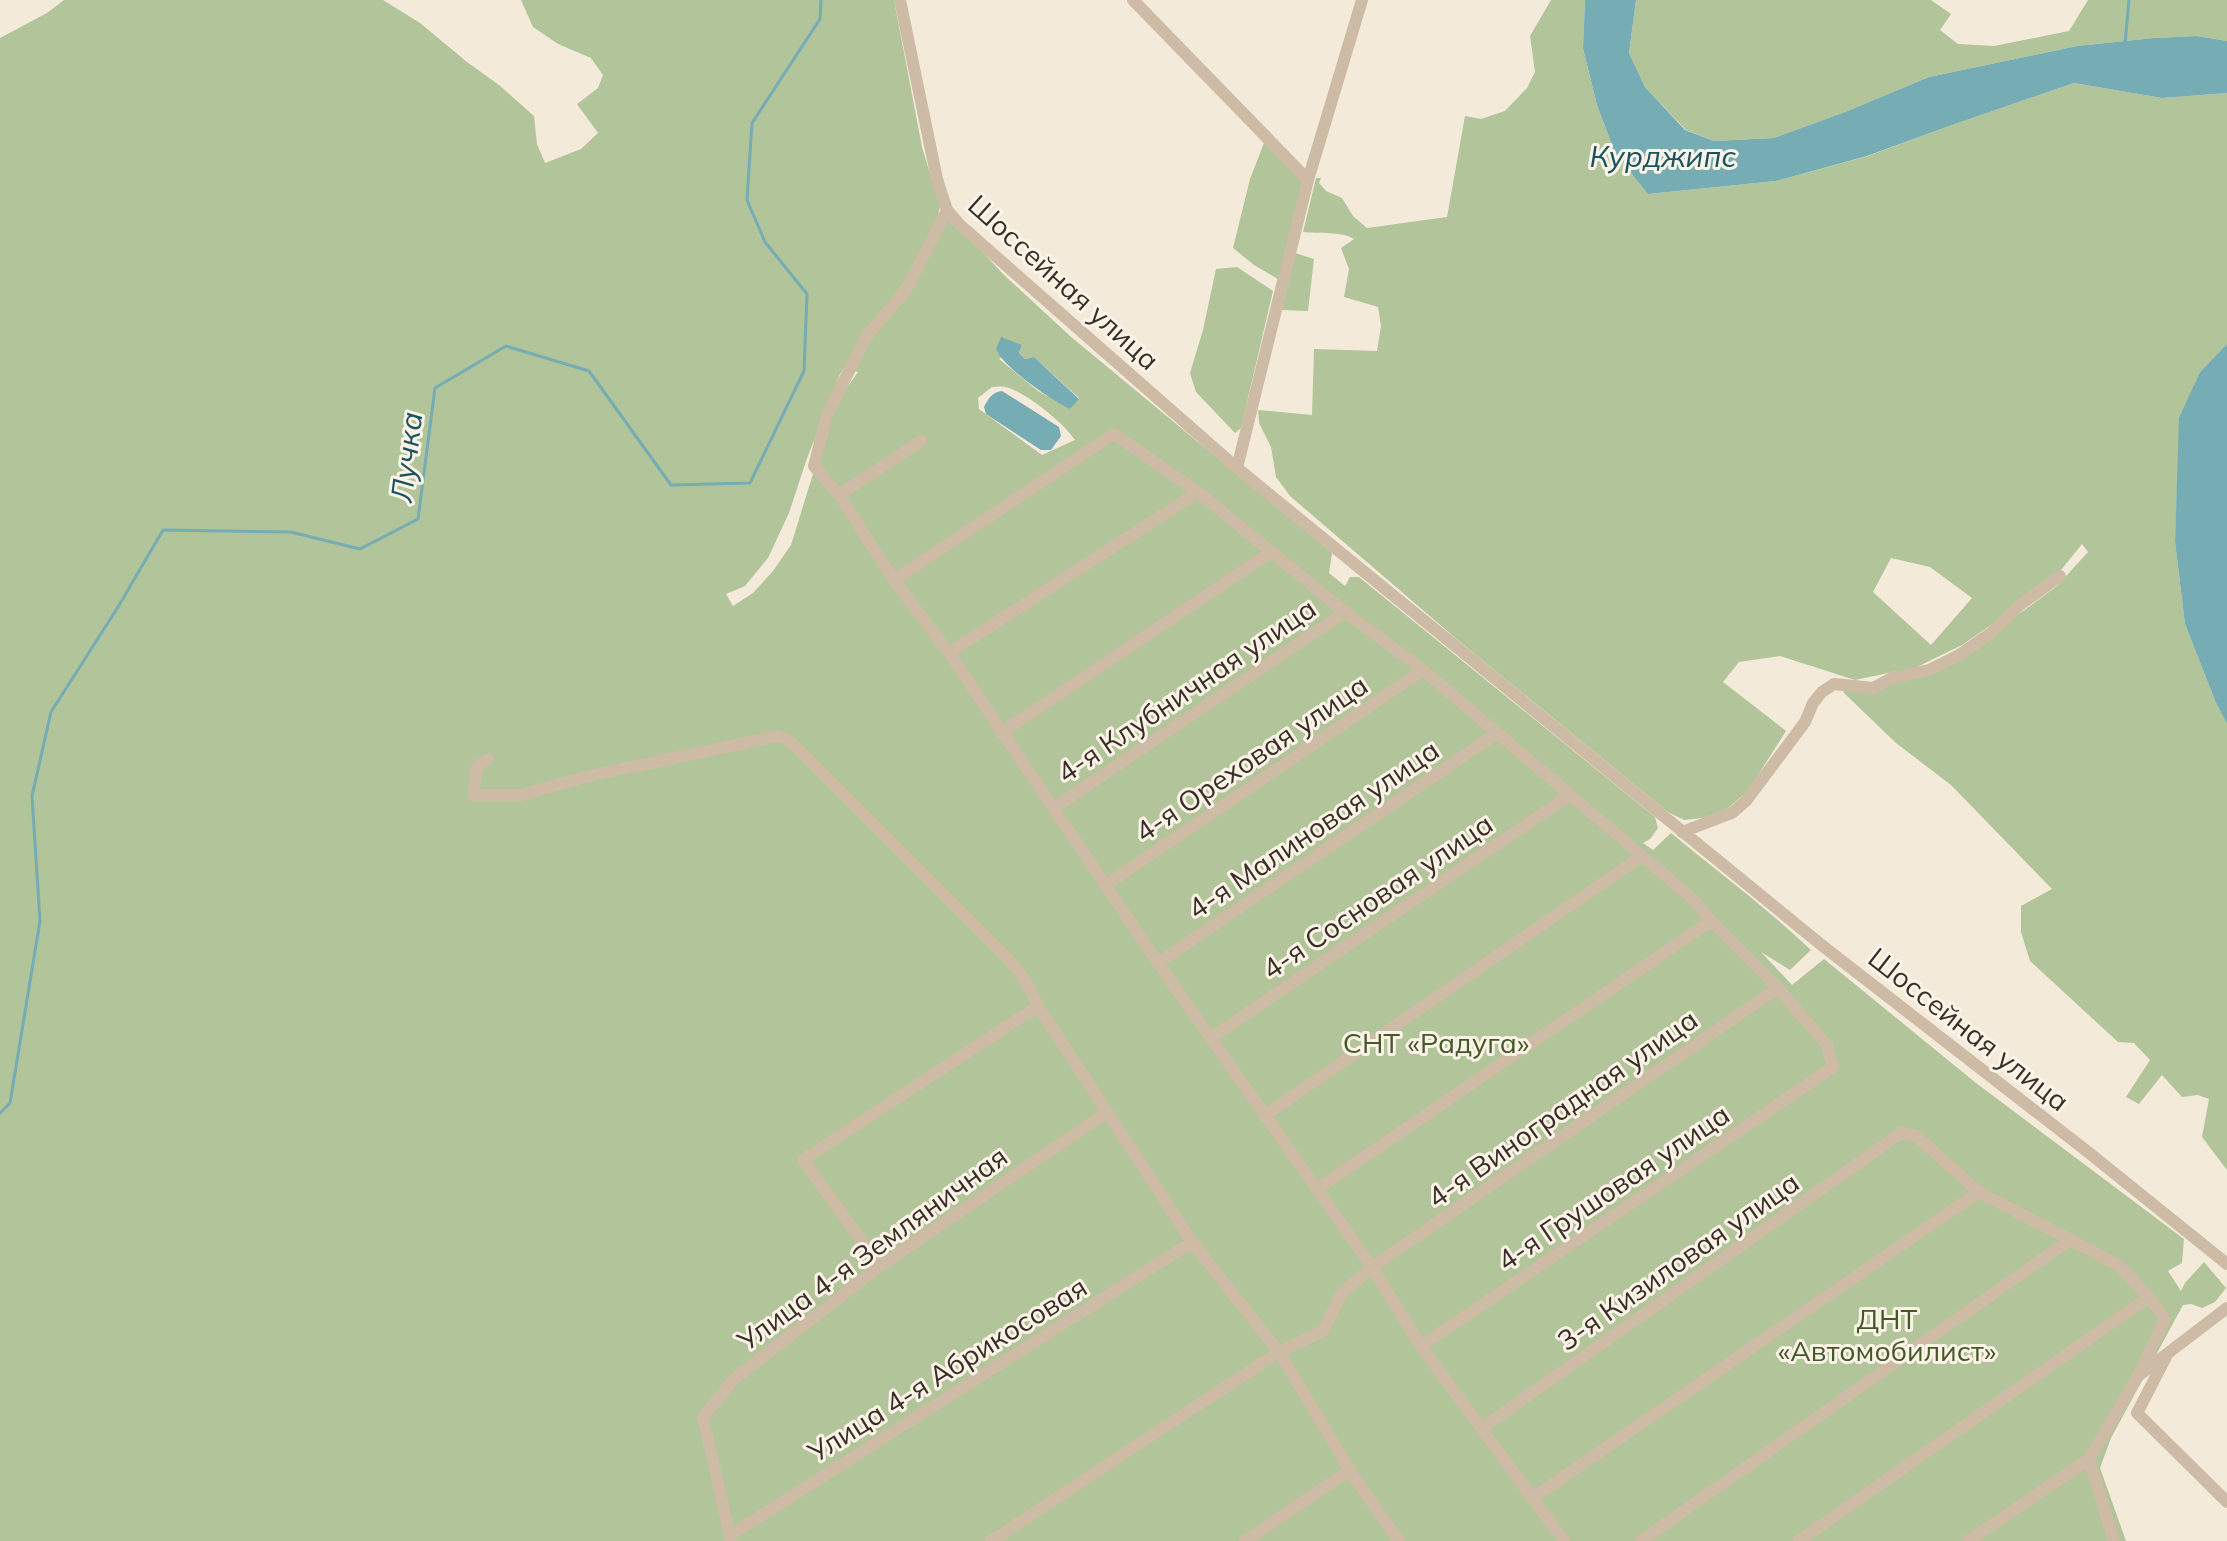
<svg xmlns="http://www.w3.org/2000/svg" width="2227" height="1541" font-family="Mulish,sans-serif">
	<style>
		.green { fill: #b2c499; fill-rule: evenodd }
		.water { fill: #76acb4 }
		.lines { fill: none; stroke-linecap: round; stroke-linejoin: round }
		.stream { stroke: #76acb4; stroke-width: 3 }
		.minor { stroke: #cdbba5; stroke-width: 12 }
		.labels { text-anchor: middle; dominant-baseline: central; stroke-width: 6; stroke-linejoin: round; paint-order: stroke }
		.street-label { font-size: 28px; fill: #382e27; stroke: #fbf3e7 }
		.park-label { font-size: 28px; fill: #435928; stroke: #fbf3e7 }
		.water-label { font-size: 30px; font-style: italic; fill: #18535e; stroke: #fbf3e7 }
	</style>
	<rect width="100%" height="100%" fill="#f4eada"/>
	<path class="green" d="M64,0h319l37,23 47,39 32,23 35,31 3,28 8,19 36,-14 17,-16 -21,-29 21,-16 5,-13 -12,-17 -33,-14 -25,-17 -12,-27h373l28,147 18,60 -5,18 -19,40 -76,109 -34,87 -17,52 -21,45 -23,28 -19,8 7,12 20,-13 20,-22 18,-26 43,-139 24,-34 -5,-1 21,-40 76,-114 53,57 67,62 262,217 -3,20 16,13 5,-9h9l296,240 3,11 -8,11 -7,4 10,7 18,-17c47,39 96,75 140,117l-21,20 -29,-18 31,33 32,-26 152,124 208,156 -2,24 -14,8 13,20 4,-8 19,-21 22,26 -11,14 -13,6 -11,-4 -8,1 -72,133 -11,30 26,73h-2126v-1503l47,-25zM1022,346l-3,7 6,6 9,-2 45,41 -9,11 -32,-18 -39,-32zM992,387c4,0 8,-1 13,0 20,4 59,36 70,53l-33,15 -63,-46 -1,-11z
		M1551,0h34l-2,48 14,57 18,48 33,41 128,-13 92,-25 87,-32 119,-41 88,15 65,-5v251l-27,28 -20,46 -5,124 10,82 31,79 11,21v446l-25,-33 7,-38 -11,-4 -16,2 -20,-22 -23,29 -13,-7 24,-37 -16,-17 -16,-1 -88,-81 -9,-29v-26l31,-17 -101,-104 -55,-42 -53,-51 7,-4 24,3 107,-49 76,-56 31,-34 -6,-8 -21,26 -60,48 -39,27 -45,22 -62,13 -75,-24 -41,6 -16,20 63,49 -38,60 -21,18 -24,9 -19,2 -16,-8 -208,-170 -170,-146 -14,-19 -5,-30 -12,-24 -1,-13 54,5 2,-66 63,2 4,-25 -3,-19 -34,-10 5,-28 -8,-21 13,-9c-12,-8 -36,-5 -51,-7l13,-54h5l-2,5 7,8 16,7 11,18 14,12 80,-11 18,-101 16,3 24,-8 22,-23 8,-16 -5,-36zM1891,558l39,9 42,31 -41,47 -58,-53z
		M1636,0h295l20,14 -11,16 18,14 36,2 75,-15 19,-31h139v41l-30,-5 -43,2 -77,8 -148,31 -84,35 -71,26 -60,3 -28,-11 -41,-43 -16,-34z
		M1264,143l40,38 -26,98 -24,-14 -21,-17 17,-69z
		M1295,253l19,6 -6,52 -27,-1z
		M1237,267l36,24 -32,137 -6,5 -39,-41 -6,-19 13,-43 13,-61z"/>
	<path class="water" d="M1585,0h51l-7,53 16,34 40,43 29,11 60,-3 71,-26 84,-35 148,-31 77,-8 43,-2 30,5v52l-65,5 -88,-15 -119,41 -88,32 -91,25 -128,13 -33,-41 -18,-48 -14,-57z
		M1001,337l21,8 -3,8 6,6 9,-2 45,42 -9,10c-18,-8 -68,-43 -74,-60z
		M2227,344v380l-11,-21 -31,-79 -10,-82 4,-124 21,-46z
		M1002,391l57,36 2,9 -10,14h-10l-55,-36 -2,-7c4,-8 8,-15 18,-16z"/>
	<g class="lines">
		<path class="stream" d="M2125,44l4,-44
			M0,1113l10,-10 30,-182 -8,-125 19,-84 67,-105 45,-77 128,2 69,17 58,-30 17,-131 71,-42 83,25 82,114 79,-2 54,-112 3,-77 -42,-52 -18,-42 5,-77 68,-104 1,-19"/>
		<path class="minor" d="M900,0l37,179 10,31 13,15 277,243 587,479 264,205 139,112
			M1133,0l175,180
			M947,210l-41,80 -40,47 -39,78 -13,51 25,29 55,85 55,73 209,310 214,304 49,79 143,195
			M1237,468l71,-288 54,-180
			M839,495l82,-54
			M894,580l220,-146 84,58 147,120 78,58 271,230 17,21 67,67 49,57 6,22 -412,279
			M949,653l249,-161
			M1001,733l270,-181
			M488,759l-11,8 -4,28h48l68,-19 189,-40 12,5 219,219 16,20 13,26 154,236 87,110 75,125 45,64
			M1054,808l291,-196
			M1682,832l50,-19 14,-12 59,-79 8,-19 9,-11 12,-8 39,4 19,-10 37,-8 30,-15 32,-22 29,-28 40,-29
			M1106,885l317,-215
			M1158,963l338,-229
			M1212,1037l358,-242
			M1264,1116l378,-260
			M1317,1189l394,-268
			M880,1266l-77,-106 235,-154
			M2166,1357l-29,56 90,89
			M1482,1428l419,-295 15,3 63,56 139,73 31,32 16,22 -27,57
			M2089,1459l25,82
			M1534,1497l445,-305
			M729,1536l463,-294
			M731,1541l-28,-124 31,-38 146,-113 226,-153
			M991,1541l288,-189 44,-21 19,-38 30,-26 406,-279
			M1245,1541l105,-71
			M1641,1541l430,-302
			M1799,1541l350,-244
			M1968,1541l121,-82 49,-83 89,-68"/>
	</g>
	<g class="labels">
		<g class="street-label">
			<text transform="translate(1064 282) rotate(42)">Шоссейная улица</text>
			<text transform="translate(1186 690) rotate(-34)">4-я Клубничная улица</text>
			<text transform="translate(1251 758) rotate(-34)">4-я Ореховая улица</text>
			<text transform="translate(1313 829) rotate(-34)">4-я Малиновая улица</text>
			<text transform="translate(1377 896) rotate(-34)">4-я Сосновая улица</text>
			<text transform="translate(1969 1029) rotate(38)">Шоссейная улица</text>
			<text transform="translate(1562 1108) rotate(-35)">4-я Виноградная улица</text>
			<text transform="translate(1613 1187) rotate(-34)">4-я Грушовая улица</text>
			<text transform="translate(872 1248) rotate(-36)">Улица 4-я Земляничная</text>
			<text transform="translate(1678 1261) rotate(-35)">3-я Кизиловая улица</text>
			<text transform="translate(947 1369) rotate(-32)">Улица 4-я Абрикосовая</text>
		</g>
		<g class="park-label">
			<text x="1436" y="1042">СНТ «Радуга»</text>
			<text x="1887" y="1318">ДНТ<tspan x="1887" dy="32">«Автомобилист»</tspan></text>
		</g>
		<g class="water-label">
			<text x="1663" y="156">Курджипс</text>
			<text transform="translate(406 457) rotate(-83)">Лучка</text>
		</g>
	</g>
</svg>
